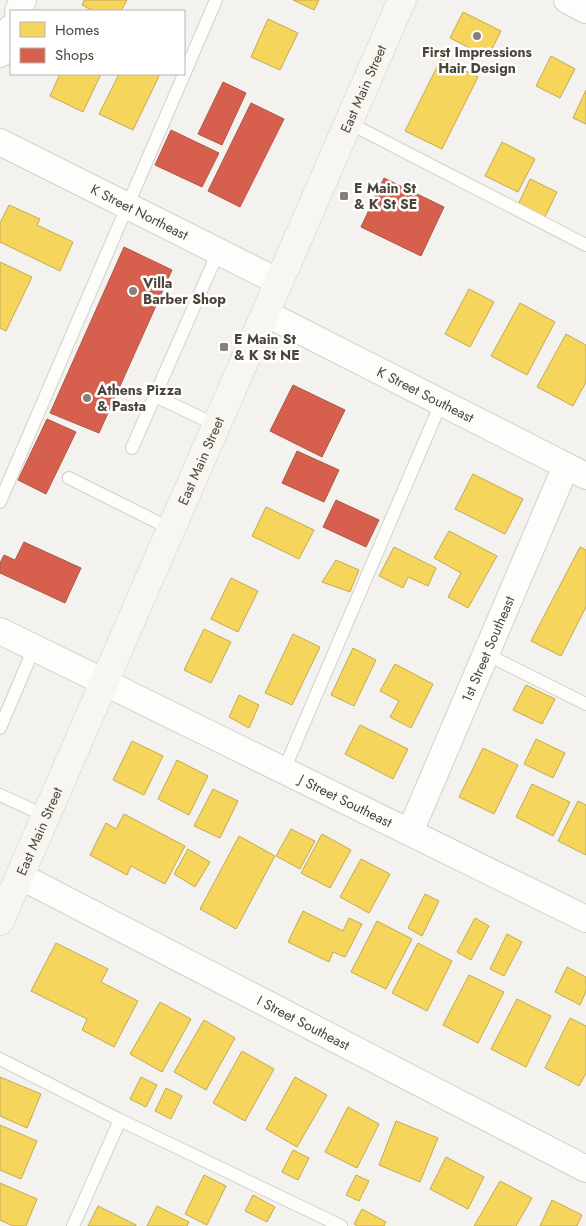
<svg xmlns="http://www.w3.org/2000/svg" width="586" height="1226" font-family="Jost,sans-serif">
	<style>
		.homes { fill: #f6d55c; stroke: #c3aa52 }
		.shops { fill: #d6604d; stroke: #ac5847 }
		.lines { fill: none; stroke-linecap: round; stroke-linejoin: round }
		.service-casing { stroke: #d2d0cb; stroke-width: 14 }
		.minor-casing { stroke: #d2d0cb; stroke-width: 28 }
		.secondary-casing { stroke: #d3cfc5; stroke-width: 29 }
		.service { stroke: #fdfdfc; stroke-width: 12 }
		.minor { stroke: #fdfdfc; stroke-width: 26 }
		.secondary { stroke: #f7f6f1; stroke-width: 28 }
		.poi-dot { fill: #868178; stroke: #fff; stroke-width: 2 }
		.labels { text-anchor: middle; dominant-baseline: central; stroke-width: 5; stroke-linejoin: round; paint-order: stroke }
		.poi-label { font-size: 14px; font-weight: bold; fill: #4b4439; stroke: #fff; text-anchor: start }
		.street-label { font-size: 14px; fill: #4b4439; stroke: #fff }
	</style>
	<rect width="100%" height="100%" fill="#f4f2ee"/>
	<path class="homes" d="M84,0h43l-6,11h-28l-11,-6z
		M293,0h26l-5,10z
		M463,12l38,19 -13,26 -38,-19z
		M268,19l30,14 -18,37 -29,-13z
		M551,56l24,13 -15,29 -24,-12z
		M441,59l37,18 -36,72 -37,-18z
		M60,74h41l-18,38 -33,-16z
		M119,74h41l-27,56 -34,-16z
		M586,90v34l-13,-6z
		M502,142l33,17 -17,33 -33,-16z
		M530,179l27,13 -13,27 -27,-12z
		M9,205l31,14 -3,6 36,17 -13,29 -60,-29v-19z
		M0,262l32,15 -26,54 -6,-3z
		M469,289l25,13 -24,45 -25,-13z
		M520,303l35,19 -28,53 -36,-19z
		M566,334l20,11v37l-13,24 -36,-19z
		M473,474l50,25 -18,35 -50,-25z
		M266,507l48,23 -15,29 -47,-23z
		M449,531l48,25 -29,52 -20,-11 13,-24 -27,-15z
		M394,547l42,21 -8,18 -20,-9 -5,11 -24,-12z
		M580,547l6,3v57l-25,49 -30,-15z
		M336,560l23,10 -9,22 -28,-10z
		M231,578l27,13 -20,41 -27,-13z
		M204,629l27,13 -20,41 -27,-13z
		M293,634l27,13 -28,58 -27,-12z
		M353,648l23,12 -22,46 -23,-11z
		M395,664l38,20 -22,44 -21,-11 9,-16 -19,-10z
		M526,685l29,14 -13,25 -29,-14z
		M239,695l20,10 -10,23 -20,-11z
		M360,725l48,24 -15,30 -48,-25z
		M536,739l29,14 -12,25 -29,-14z
		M132,741l31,15 -19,39 -31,-15z
		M483,748l35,17 -24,49 -35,-17z
		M177,760l31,16 -19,39 -31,-16z
		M532,784l38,18 -17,34 -37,-19z
		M213,789l25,12 -18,37 -26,-12z
		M578,801l8,4v50l-28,-14z
		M124,814l61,32 -20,38 -34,-18 -4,9 -37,-20 16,-32 10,6z
		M291,829l24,12 -15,28 -24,-13z
		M322,834l29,16 -21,38 -29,-15z
		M239,836l36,20 -39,73 -36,-20z
		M188,849l22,13 -15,25 -21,-13z
		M361,859l29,15 -21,39 -29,-16z
		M425,894l14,7 -17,35 -14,-8z
		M303,911l40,20 6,-13 13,6 -17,33 -12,-5 -4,10 -41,-20z
		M475,918l14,8 -18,34 -14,-8z
		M377,921l35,18 -26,50 -35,-17z
		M507,934l15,8 -18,34 -14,-7z
		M56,943l52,26 -7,13 37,19 -24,46 -32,-17 5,-11 -56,-28z
		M418,943l34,18 -25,50 -35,-18z
		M567,967l19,10v14l-6,14 -25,-13z
		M469,975l35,17 -26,51 -35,-18z
		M517,999l34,17 -25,51 -35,-18z
		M160,1002l31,17 -29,53 -32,-18z
		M570,1018l16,8v47l-7,13 -34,-18z
		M204,1020l31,18 -29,52 -32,-18z
		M242,1051l32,18 -29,52 -32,-18z
		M0,1077l41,17 -14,34 -27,-12z
		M141,1077l16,8 -11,22 -16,-8z
		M295,1077l32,18 -30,52 -31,-18z
		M166,1088l16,8 -11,23 -16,-8z
		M348,1107l31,17 -22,44 -32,-16z
		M396,1121l42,17 -18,44 -41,-17z
		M0,1125l37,16 -16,38 -21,-9z
		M293,1150l16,8 -11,22 -16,-8z
		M446,1157l38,20 -16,32 -38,-20z
		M204,1175l22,11 -19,39 -22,-11z
		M356,1175l13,6 -10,20 -13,-6z
		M500,1181l32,17 -16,28h-42z
		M0,1183l37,16 -11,27h-13l-13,-6z
		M253,1195l22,12 -8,15 -22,-11z
		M552,1200l30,15 -5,11h-37z
		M98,1206l38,19v1h-48z
		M157,1206l32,16 -2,4h-40z
		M362,1209l24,13 -2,4h-26l-4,-2z"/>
	<path class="shops" d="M223,82l23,11 -24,52 -24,-11z
		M251,103l33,16 -44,88 -32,-16z
		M171,130l48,23 -17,34 -47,-22z
		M384,178l60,29 -23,49 -60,-29z
		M124,247l48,23 -73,163 -49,-20z
		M293,385l52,25 -23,47 -52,-26z
		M47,419l29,13 -30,62 -28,-14z
		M297,451l42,19 -15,32 -42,-19z
		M336,500l43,20 -13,27 -43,-20z
		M24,542l57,26 -16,35 -65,-30v-10l4,-8 11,5z"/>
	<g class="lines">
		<g class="service-casing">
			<path id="service" d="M349,123l237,122
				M155,396l61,29
				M132,448l86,-196
				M69,478l102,51
				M0,502l216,-502
				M486,654l100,50
				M0,728l34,-80
				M284,770l157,-367
				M0,795l46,21
				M0,1059l120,61 221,106
				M73,1226l47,-106"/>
		</g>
		<g class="minor-casing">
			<g id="minor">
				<path d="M567,0l19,10"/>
				<path d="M18,11l5,-11"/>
				<path d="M0,54l11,-26"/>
				<path id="s1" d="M0,142l279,140"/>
				<path id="s2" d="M265,313l321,163"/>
				<path id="s3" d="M0,631l586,288"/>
				<path id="s4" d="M410,832l156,-366"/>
				<path id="s5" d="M20,876l566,293"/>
			</g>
		</g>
		<g class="secondary-casing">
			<g id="secondary">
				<path id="s6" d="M0,921l402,-921"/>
			</g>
		</g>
		<use href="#service" class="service"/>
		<use href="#minor" class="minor"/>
		<use href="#secondary" class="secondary"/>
	</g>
	<g class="poi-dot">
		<circle cx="477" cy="36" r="5"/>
		<rect x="339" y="191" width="10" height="10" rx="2.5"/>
		<circle cx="133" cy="291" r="5"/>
		<rect x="219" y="342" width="10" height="10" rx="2.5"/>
		<circle cx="87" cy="398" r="5"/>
	</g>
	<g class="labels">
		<g class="poi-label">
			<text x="477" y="52" text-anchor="middle">First Impressions<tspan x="477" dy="16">Hair Design</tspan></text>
			<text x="354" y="188">E Main St<tspan x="354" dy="16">&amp; K St SE</tspan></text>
			<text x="143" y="283">Villa<tspan x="143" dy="16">Barber Shop</tspan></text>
			<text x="234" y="339">E Main St<tspan x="234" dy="16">&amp; K St NE</tspan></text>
			<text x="97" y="390">Athens Pizza<tspan x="97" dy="16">&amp; Pasta</tspan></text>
		</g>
		<g class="street-label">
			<text stroke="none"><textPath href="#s6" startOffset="908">East Main Street</textPath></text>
			<text stroke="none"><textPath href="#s1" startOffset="156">K Street Northeast</textPath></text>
			<text stroke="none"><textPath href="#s2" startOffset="180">K Street Southeast</textPath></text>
			<text stroke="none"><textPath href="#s6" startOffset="502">East Main Street</textPath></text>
			<text stroke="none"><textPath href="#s4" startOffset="199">1st Street Southeast</textPath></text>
			<text stroke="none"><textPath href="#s3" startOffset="385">J Street Southeast</textPath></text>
			<text stroke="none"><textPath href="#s6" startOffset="98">East Main Street</textPath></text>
			<text stroke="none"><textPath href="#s5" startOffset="319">I Street Southeast</textPath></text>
		</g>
	</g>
	<rect x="10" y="10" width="175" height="65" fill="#ffffff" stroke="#b7b4b0"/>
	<rect x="20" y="22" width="25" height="15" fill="#f6d55c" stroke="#b7b4b0"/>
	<text x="55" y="35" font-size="15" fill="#4b4439">Homes</text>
	<rect x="20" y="48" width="25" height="15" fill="#d6604d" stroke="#b7b4b0"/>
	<text x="55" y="60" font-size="15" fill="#4b4439">Shops</text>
</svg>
